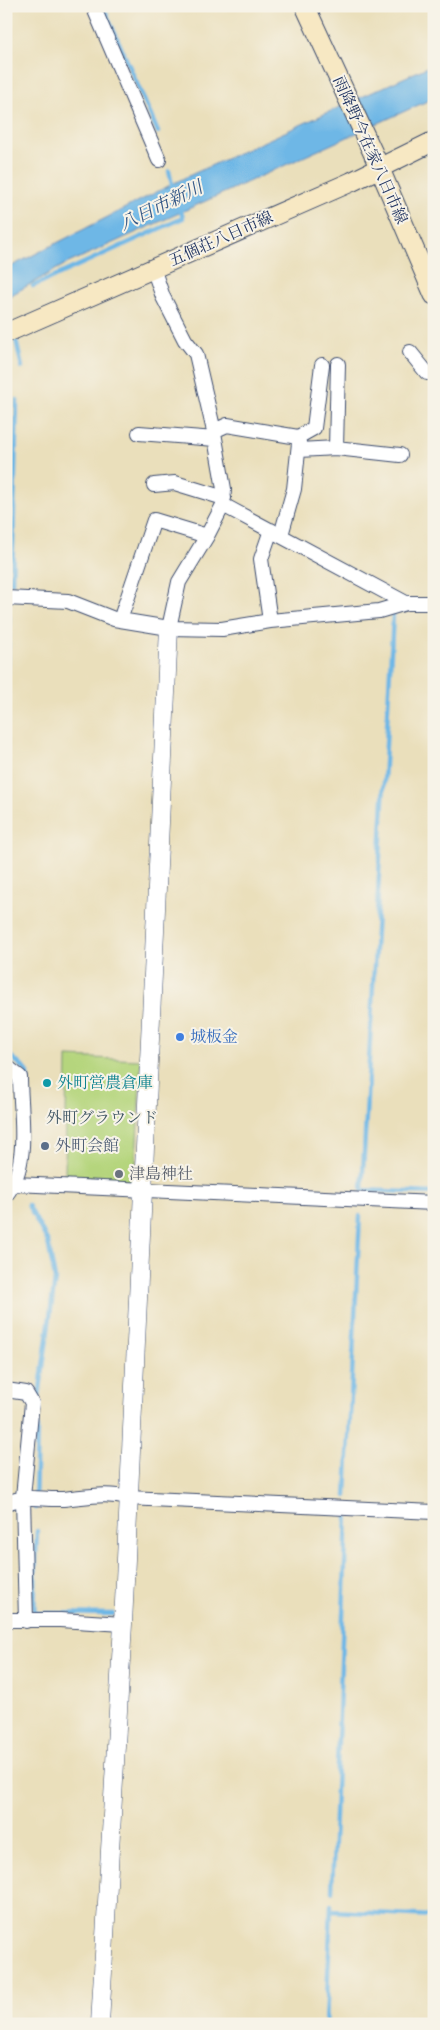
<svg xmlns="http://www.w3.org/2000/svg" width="440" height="2030" font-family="'IM FELL Double Pica','Noto Serif JP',serif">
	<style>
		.green { fill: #b5d57d; stroke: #68826e }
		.water { fill: #6eb7e6; stroke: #4473a2 }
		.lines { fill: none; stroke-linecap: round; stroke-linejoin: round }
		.stream { stroke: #6eb7e6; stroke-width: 4.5 }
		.minor-casing { stroke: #3a496c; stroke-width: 16 }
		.tertiary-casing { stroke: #3a496c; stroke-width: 19 }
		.secondary-casing { stroke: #3a496c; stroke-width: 21 }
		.minor { stroke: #fff; stroke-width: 14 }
		.tertiary { stroke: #fff; stroke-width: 18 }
		.secondary { stroke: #f7e8c3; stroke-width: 19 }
		.shop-dot { fill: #3f7fe0; stroke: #f7f3e8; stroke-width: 2 }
		.culture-dot { fill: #0f9aa8; stroke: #f7f3e8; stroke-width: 2 }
		.service-dot { fill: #5c6f8a; stroke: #f7f3e8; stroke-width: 2 }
		.worship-dot { fill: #6b7280; stroke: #f7f3e8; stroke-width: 2 }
		.labels { text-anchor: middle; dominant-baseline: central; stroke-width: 4; stroke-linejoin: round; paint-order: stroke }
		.street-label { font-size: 16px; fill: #1b2f5e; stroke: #f7f3e8 }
		.shop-label { font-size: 16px; fill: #366cbe; stroke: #f7f3e8; text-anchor: start }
		.culture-label { font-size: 16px; fill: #0d838f; stroke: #f7f3e8; text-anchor: start }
		.park-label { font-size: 16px; fill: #425866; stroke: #f7f3e8 }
		.service-label { font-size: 16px; fill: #4e5e75; stroke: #f7f3e8; text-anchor: start }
		.worship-label { font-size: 16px; fill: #5b616d; stroke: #f7f3e8; text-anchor: start }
		.water-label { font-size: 18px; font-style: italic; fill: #345887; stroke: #f7f3e8 }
	</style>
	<rect width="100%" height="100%" fill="#f7f3e8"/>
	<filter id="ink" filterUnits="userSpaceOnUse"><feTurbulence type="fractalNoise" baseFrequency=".02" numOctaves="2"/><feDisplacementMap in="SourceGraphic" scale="10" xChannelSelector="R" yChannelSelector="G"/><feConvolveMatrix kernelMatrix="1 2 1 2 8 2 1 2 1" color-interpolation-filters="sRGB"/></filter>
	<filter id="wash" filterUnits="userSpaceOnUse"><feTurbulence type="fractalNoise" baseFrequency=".0096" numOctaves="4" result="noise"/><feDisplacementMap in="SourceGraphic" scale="20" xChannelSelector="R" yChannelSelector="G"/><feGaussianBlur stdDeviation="1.12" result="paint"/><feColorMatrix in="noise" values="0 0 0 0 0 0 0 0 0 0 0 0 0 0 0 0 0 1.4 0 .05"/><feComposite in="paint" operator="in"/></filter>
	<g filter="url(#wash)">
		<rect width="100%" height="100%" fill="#eadfbb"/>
		<path class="green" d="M67,1057l74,3 -6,122 -70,-7z"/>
		<path class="water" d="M434,64v34l-370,167 -58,33v-29l178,-91z"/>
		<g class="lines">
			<path class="stream" d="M103,6l55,126
				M169,171l4,18
				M33,286l150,-68 -3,-10
				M16,340l6,27
				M12,583l5,-183
				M393,615l-31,575 72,3
				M6,696l3,-79
				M6,1052l21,19v13
				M28,1205l20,37 7,37 -17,125
				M346,1496l14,-280
				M35,1508l2,-83
				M37,1531l-3,82 79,1
				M332,1891l15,-376
				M331,1911l103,5
				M326,2024l5,-119"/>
		</g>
	</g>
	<g filter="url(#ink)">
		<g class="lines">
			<g class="minor-casing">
				<path id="minor" d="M93,6l66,154
					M153,268l10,29 22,43 11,14 17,73 11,62 -1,16 -16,31 -28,46 -10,46
					M410,352l17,21h7
					M214,431l13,-6 71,12 16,-9 8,-63
					M139,433l76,6
					M336,448l2,-84
					M299,450l37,-2 64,7
					M154,485l21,-2 49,15
					M223,505l183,98
					M281,535l13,-46 5,-46
					M6,598l62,3 46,18 55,9 53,1 48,-8 109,-10 27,-8h28
					M120,620l34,-100 53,16
					M270,621l-9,-62 10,-29
					M6,1066l14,11c0,36 11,87 -14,118
					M15,1184l419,19
					M6,1390l20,3 6,10 -9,94 3,124
					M6,1503c24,-9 34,-3 57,-4 23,-2 43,-7 65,-1l306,14
					M6,1620h54l63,4"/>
			</g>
			<g class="tertiary-casing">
				<path id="tertiary" d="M100,2024l23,-400 46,-996"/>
			</g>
			<g class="secondary-casing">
				<path id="secondary" d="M305,6l68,147 61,142
					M6,333l345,-151 83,-41"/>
			</g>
			<use href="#minor" class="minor"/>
			<use href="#tertiary" class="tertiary"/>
			<use href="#secondary" class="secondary"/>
		</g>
	</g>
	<circle class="shop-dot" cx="180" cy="1037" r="5"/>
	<circle class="culture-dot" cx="47" cy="1083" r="5"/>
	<circle class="service-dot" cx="45" cy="1146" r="5"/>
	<circle class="worship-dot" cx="119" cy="1174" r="5"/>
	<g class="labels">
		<g class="street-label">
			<text transform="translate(370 150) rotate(66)">雨降野今在家八日市線</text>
			<text transform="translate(221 239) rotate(-24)">五個荘八日市線</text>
		</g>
		<g class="shop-label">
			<text x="190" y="1037">城板金</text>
		</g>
		<g class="culture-label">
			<text x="57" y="1083">外町営農倉庫</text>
		</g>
		<g class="park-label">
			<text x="102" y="1118">外町グラウンド</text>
		</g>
		<g class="service-label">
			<text x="55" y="1146">外町会館</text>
		</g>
		<g class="worship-label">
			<text x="129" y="1174">津島神社</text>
		</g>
		<g class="water-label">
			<text transform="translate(161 206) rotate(-26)">八日市新川</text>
		</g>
	</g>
	<rect width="440" height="2030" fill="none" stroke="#f7f3e8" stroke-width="25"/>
</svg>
